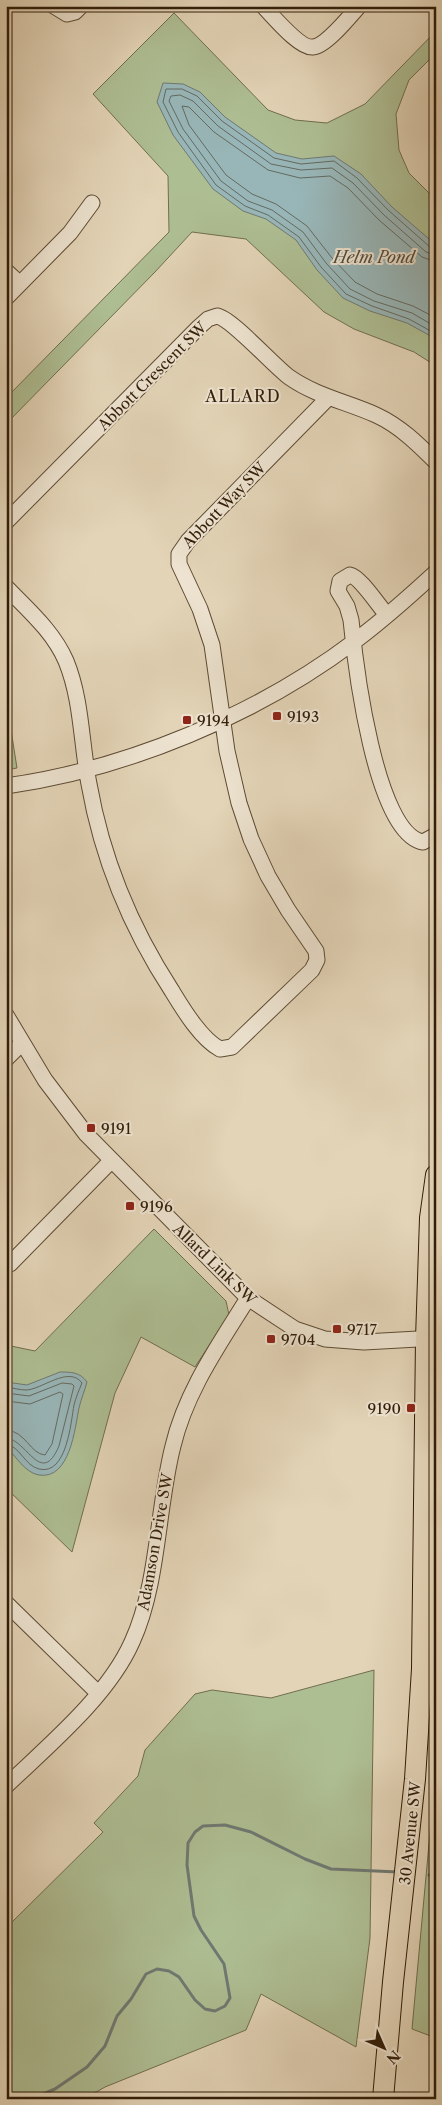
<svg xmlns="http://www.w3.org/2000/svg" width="442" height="2105" font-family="'Libre Caslon Text',serif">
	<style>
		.green { fill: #aebe93; stroke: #706e4e }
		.water { fill: #98b6b8; stroke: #6f7972 }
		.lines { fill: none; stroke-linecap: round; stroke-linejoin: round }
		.shore { stroke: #646a60; stroke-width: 1 }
		.stream { stroke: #6f7972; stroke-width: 3 }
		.minor-casing { stroke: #5e4b34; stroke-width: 17 }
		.major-casing { stroke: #311d09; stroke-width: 22 }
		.minor { stroke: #ede3d0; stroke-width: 15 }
		.major { stroke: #e3d4b7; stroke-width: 20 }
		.poi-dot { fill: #8f2418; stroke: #ede3d0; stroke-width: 2 }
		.labels { text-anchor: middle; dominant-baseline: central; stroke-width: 4; stroke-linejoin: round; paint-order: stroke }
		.street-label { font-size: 15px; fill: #311d09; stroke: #ede3d0 }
		.poi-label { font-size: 15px; fill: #311d09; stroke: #ede3d0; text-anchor: start }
		.water-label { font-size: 16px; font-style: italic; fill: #504b3e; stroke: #ede3d0 }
		.neighbourhood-label { font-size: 16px; letter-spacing: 1px; fill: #311d09; stroke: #ede3d0 }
	</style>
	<rect width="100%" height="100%" fill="#e3d4b7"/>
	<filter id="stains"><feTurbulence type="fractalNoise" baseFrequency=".004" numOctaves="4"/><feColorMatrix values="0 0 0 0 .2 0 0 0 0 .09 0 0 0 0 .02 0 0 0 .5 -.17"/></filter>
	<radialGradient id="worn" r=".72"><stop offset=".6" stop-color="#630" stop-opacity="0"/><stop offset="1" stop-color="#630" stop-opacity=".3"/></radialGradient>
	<path class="green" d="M174,13l94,97 27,10 32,3 38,-19 71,-73v22l-27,27 -13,34 3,36 10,23 27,27v166l-22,-14 -60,-23 -30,-17 -78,-73 -54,-7 -37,40 -149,152v-26l163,-166 -1,-56 -75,-82z
		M6,698l11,70 -11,2z
		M154,1229l72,72 3,14 -34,52 -54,-30 -26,56 -43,159 -66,-64v-143l29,6z
		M374,1670l-4,268 -14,109 -95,-53 -15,36 -141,57 -21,12h-78v-177l3,3 94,-93 -9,-9 44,-47 7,-26 50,-56 17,-4 59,8z
		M436,1820v218l-24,-9 19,-207z"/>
	<path class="water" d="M163,83l20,1 17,8 25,25 51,36 26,6 32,-3 27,18 31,33 44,38v94l-29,-16 -37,-12 -27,-13 -26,-28 -21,-30 -30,-21 -23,-8 -30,-22 -40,-54 -16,-33z
		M60,1372c11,0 20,0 27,10 -2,8 -6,17 -8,26 -4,20 -9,72 -40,67 -14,-2 -23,-19 -33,-28v-65l21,3z"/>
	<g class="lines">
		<path class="shore" d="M436,248l-6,-1 -42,-37 -31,-32 -23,-17 -33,3 -27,-6 -52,-37 -25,-25 -15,-7h-16l-3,13 15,30 38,53 29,21 23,9 31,22 22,30 25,27 26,12 37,13 27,15
			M436,255l-10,-3 -42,-37 -31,-32 -21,-15 -31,2 -30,-6 -53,-38 -25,-25 -13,-6 -9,1 -2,5 14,28 38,52 27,20 24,9 31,22 23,31 24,26 24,12 38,12 24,14
			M436,262l-14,-5 -43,-37 -31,-32 -18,-12 -30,2 -32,-8 -54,-38 -25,-25 -7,-1 7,19 37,50 26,19 24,10 31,22 25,32 23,24 22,12 36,12 23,12
			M6,1387c7,1 14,3 20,3 15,0 43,-25 56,-7 -3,7 -6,14 -8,22 -3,16 -7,71 -35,64 -14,-3 -19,-23 -33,-25
			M6,1393l23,3 33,-13 10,1 2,2 -15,60c-18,42 -32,-7 -53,-8
			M6,1401l24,3 30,-12 3,2 -11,50 -7,11c-15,-1 -19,-24 -39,-25"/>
		<path class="stream" d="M429,1875l7,1
			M31,2099l24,-10 32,-22 18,-21 12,-30 14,-17 15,-25 11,-5 12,2 10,6 16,23 10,9 10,2 10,-5 5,-8 -6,-34 -23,-34 -7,-14 -7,-51 1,-22 7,-11 8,-6 22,-1 26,7 54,27 26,10 67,3"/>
		<g class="minor-casing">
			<path id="minor" d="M54,6l13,8 8,-2 6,-6
				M263,6c10,10 37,43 50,41 13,-1 37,-31 46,-41
				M6,271l14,13
				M6,298l64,-65 22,-30
				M6,522l193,-195 9,-8 9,-3c14,2 56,49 72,61 27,19 58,25 87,38 24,11 42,29 60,47
				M6,587c22,23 47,44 60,74 16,39 15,82 23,123 13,74 42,144 83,207 11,18 29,48 48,58l12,-2 80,-77 5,-10 -1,-9 -28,-41 -20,-34 -17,-37 -12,-36 -12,-52 -15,-106 -12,-36 -21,-45v-10l9,-13 140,-143
				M387,615c-9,-10 -27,-38 -37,-40l-10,6 -2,10 9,15 4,14c4,42 24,214 72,222l13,-7
				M6,786c121,-17 251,-71 349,-145 28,-21 55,-45 81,-69
				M6,1015l39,65 41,54 162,164 47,31 30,10 39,3 72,-4
				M6,1059l16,-16
				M10,1264l101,-103
				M6,1603l92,90
				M6,1786c43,-41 102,-90 126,-144 27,-59 25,-134 41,-196 13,-55 46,-101 75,-148"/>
		</g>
		<g class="major-casing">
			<path id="major" d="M383,2099l10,-117 22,-203 7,-110 4,-330 4,-121 6,-43"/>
		</g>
		<use href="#minor" class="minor"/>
		<use href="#major" class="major"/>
	</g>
	<g class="poi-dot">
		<rect x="272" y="711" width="10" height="10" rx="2.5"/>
		<rect x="182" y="715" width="10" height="10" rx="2.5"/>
		<rect x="86" y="1123" width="10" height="10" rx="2.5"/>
		<rect x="125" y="1201" width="10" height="10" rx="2.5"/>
		<rect x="332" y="1324" width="10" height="10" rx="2.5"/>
		<rect x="266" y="1334" width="10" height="10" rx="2.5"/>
		<rect x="406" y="1403" width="10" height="10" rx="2.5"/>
	</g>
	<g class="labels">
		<g class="street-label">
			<text transform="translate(152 376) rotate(-45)">Abbott Crescent SW</text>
			<text transform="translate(224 505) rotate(-46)">Abbott Way SW</text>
			<text transform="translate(215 1264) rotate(44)">Allard Link SW</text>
			<text transform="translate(155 1542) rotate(-80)">Adamson Drive SW</text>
			<text transform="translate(410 1833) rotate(-84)">30 Avenue SW</text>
		</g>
		<g class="poi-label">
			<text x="287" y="716">9193</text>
			<text x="197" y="720">9194</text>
			<text x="101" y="1128">9191</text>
			<text x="140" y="1206">9196</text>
			<text x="347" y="1329">9717</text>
			<text x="281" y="1339">9704</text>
			<text x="401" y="1408" text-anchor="end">9190</text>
		</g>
		<g class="water-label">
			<text x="374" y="257">Helm Pond</text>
		</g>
		<g class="neighbourhood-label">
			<text x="243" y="396">ALLARD</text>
		</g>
	</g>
	<rect width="442" height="2105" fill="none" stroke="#e3d4b7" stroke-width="25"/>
	<rect x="8" y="8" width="427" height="2090" fill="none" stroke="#311d09" stroke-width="2.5"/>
	<rect x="12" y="12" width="417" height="2080" fill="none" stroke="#311d09"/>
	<g transform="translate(384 2048) rotate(135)" stroke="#ede3d0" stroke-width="4" paint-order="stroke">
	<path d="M0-4L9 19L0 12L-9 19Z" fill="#311d09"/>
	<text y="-8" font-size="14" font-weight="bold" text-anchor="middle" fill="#311d09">N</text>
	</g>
	<rect width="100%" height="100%" filter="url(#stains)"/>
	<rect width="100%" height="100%" fill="url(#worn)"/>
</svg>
